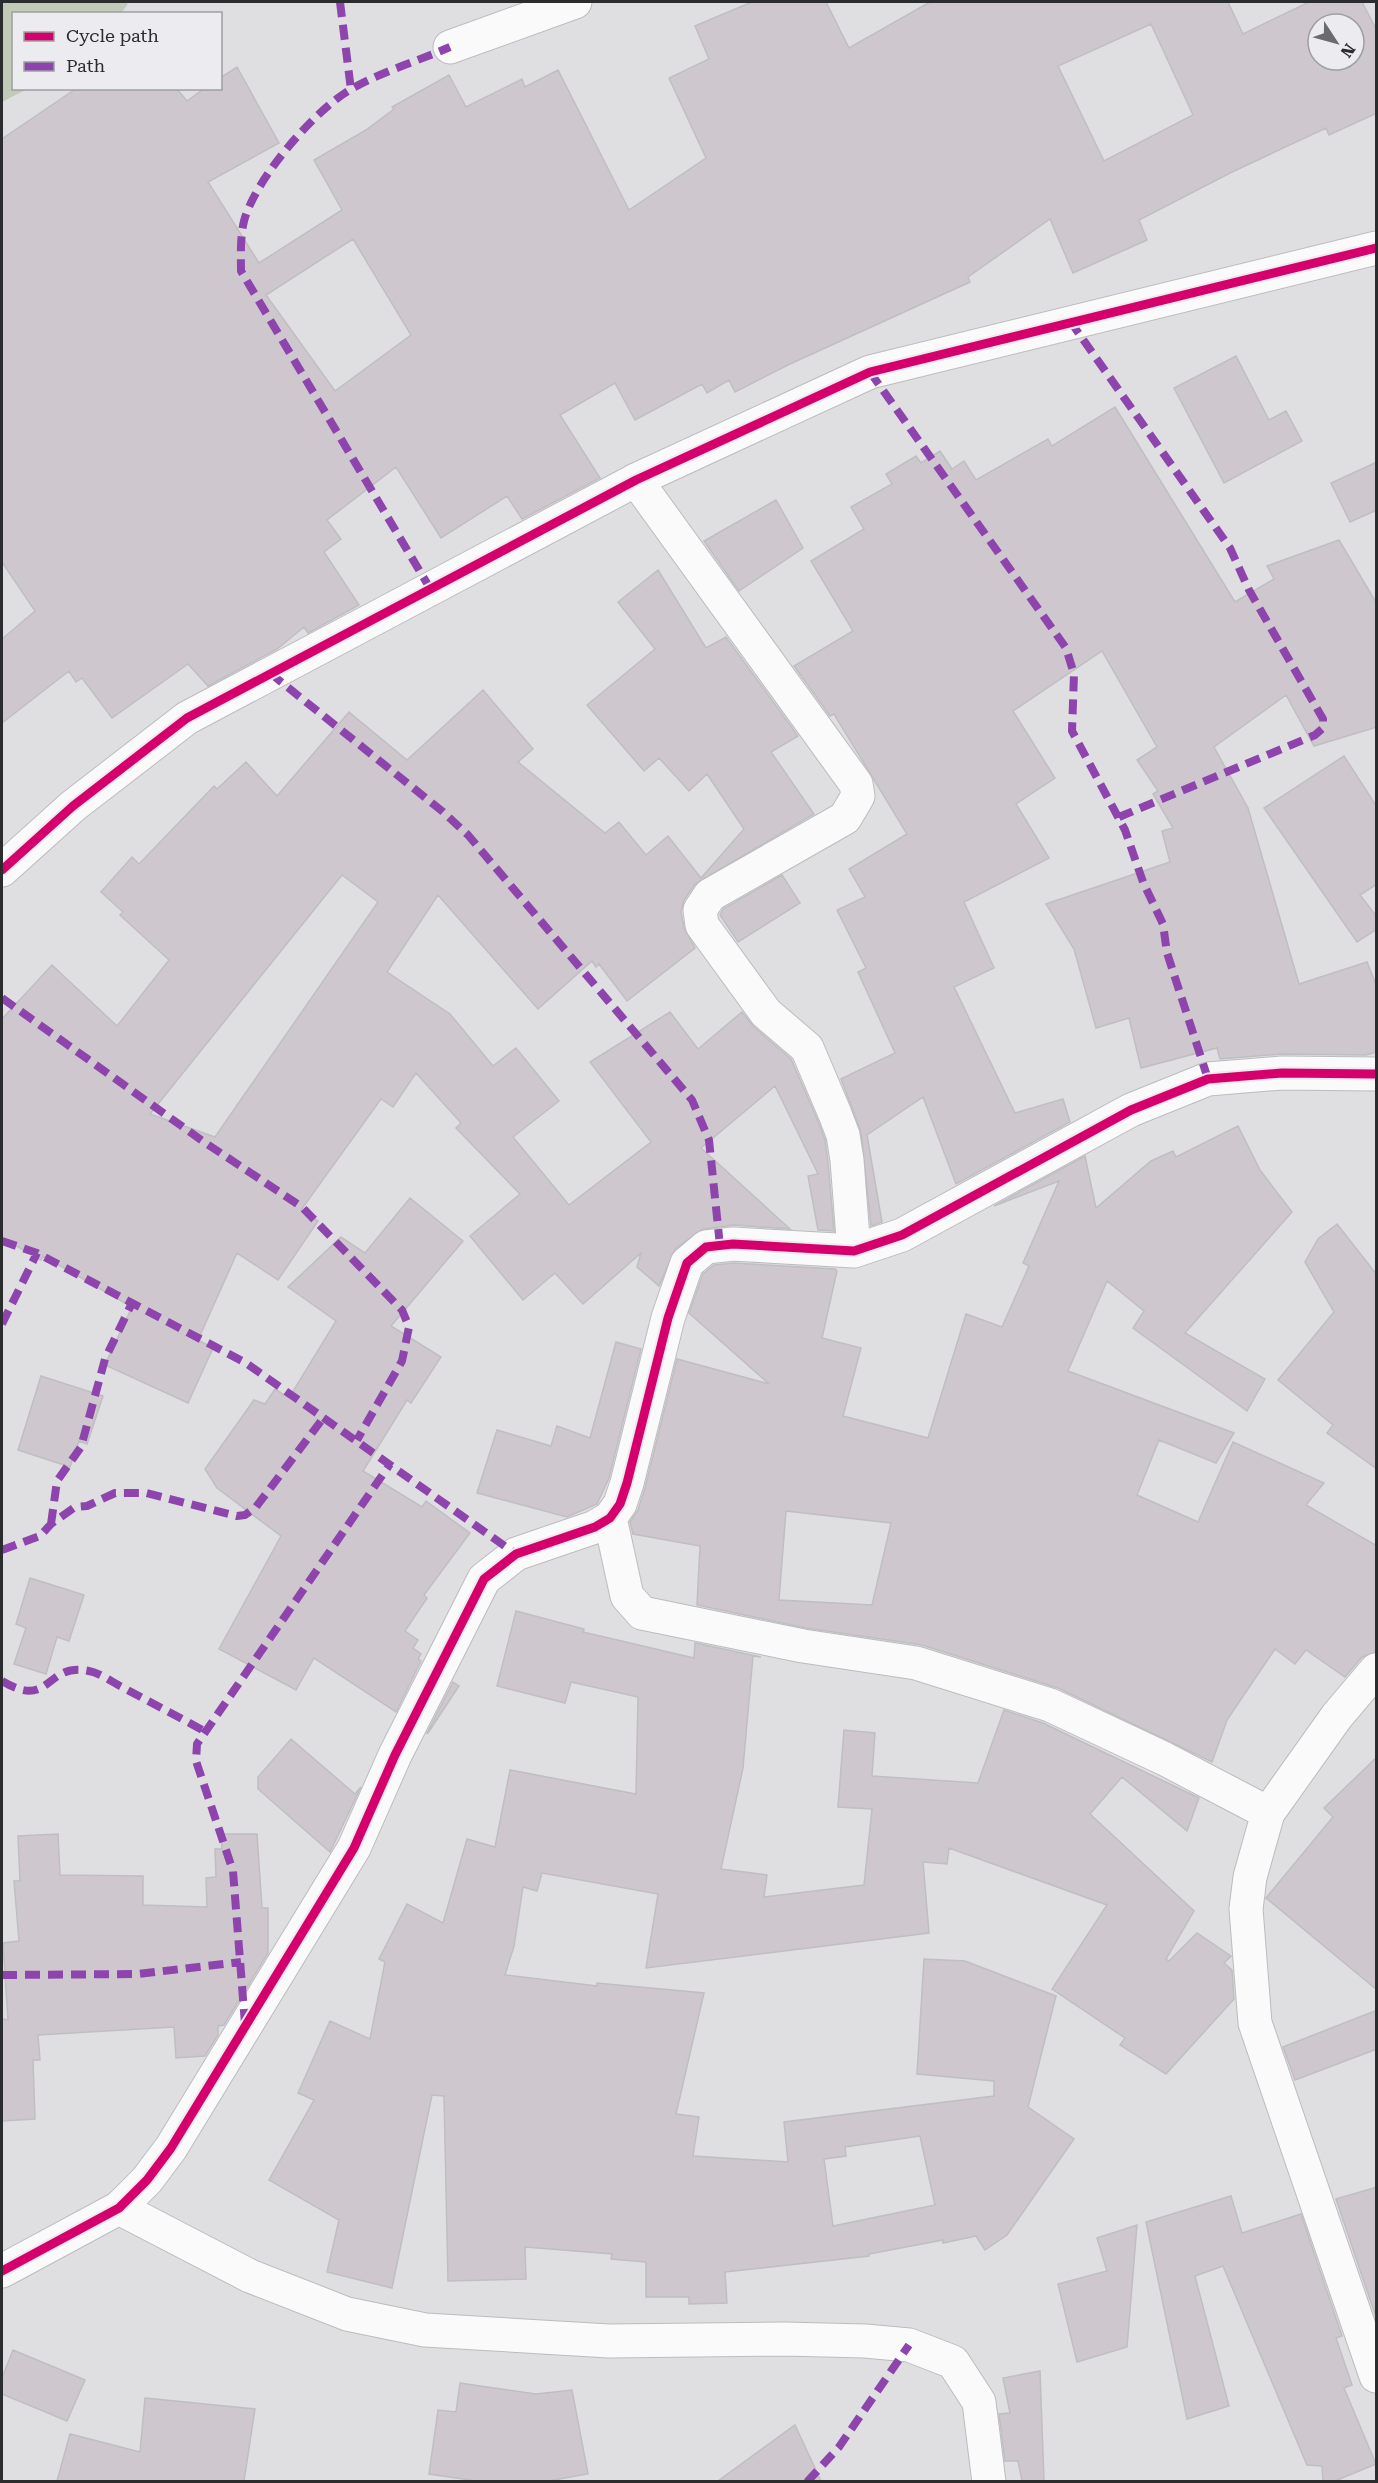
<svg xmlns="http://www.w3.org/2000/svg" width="1378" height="2483" font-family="'Roboto Serif',serif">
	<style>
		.green { fill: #c1cbb8 }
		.building { fill: #cfc7ce; stroke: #bfbec0; stroke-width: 1.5; fill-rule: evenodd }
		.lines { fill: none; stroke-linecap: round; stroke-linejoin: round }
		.minor-casing { stroke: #bbbcbd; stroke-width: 35 }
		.tertiary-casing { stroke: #bbbcbd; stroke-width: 35 }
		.minor { stroke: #fafafb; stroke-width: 33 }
		.tertiary { stroke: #fafafb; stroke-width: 33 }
		.quiet { stroke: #8e44ad; stroke-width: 8; stroke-dasharray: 15 8; stroke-linecap: butt }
		.cycleway-casing { stroke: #ebebf0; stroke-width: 13 }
		.cycleway { stroke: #d6006c; stroke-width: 9 }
	</style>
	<rect width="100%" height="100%" fill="#dfdfe2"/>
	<path class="green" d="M2,2h124l2,2 -7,9 -107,1v74l13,1 -25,13z"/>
	<path class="building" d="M752,2h74l23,46 81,-46h298l15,32 66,-32h53l15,29v82l-48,22 -3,-7 -96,45 -91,47 8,20 -74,33 -23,-54 -82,58 2,5 -180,82 -55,28 -6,-12 -22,13 -5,-9 -67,36 -20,-37 -55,32 40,63 -78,41 -15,-23 -66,42 -45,-71 -69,53 14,19 -17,13 35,53 -51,28 -4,-6 -27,22 -69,37 -20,-22 -76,54 -30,-40 -6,4 -7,-11 -67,52v-84l33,-28 -33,-49v-423l75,-51h99l11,13 18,-13h15v-10l17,-11 42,76 -71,39 51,81 83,-53 -28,-50 52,-30 28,-21 -2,-2 57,-32 17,32 56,-28 3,8 33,-17 71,140 77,-52 -37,-80 40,-19 -14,-33zM1151,24l42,91 -89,46 -46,-95zM1318,24h36v36h-36zM353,239l58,96 -76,56 -69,-96z
		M1236,356l33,64 17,-9 16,30 -78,42 -50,-95z
		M1115,407l120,195 39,-23 -7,-13 72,-26 38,64v123l-63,19 -28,-51 -72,52 34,61 51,176 68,-22 10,25v65l-11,3 -84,-1 -62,5 -3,-11 -76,20 -12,-50 -33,10 -22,-79 -28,-45 124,-42 -8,-31 11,-3 -20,-34 5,-3 -21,-31 20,-13 -55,-96 -89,60 42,67 -39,26 33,54 -85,44 30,66 -40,19 61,126 48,-14 7,23 -114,62 -33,-87 -56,38 15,87 -11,4 -10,-94 -20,-53 54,-26 -37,-81 8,-4 -29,-58 28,-13 -16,-28 58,-35 -73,-120 -4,2 -36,-50 59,-35 -42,-70 53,-32 -13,-22 41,-23 -6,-10 30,-18 5,7 19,-12 12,18 12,-8 12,19 72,-41 4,7z
		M1377,462v48l-27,12 -19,-39z
		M776,500l27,48 -64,43 -35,-50z
		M658,570l48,78 20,-11 72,99 -27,16 43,62 -119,70 -11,16 -3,12 3,16 11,20 -68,53 -28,-37 -3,3 -4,-6 -54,48 -100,-114 -51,77 63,42 43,52 23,-18 43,53 -46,36 56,68 82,-63 -61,-80 80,-50 28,37 44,-37 12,15 37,32 27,62 7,19 3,22 6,69 -16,-1 -10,-54 10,-2 -43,-88 -74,62 89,81 -56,-4 -31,4 -28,20 -16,37 -22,-19 4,-14 -58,51 -28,-31 -32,27 -53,-64 50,-42 -64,-66 5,-5 -45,-50 -23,34 -12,-8 -80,111 17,11 -40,59 -41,-27 -39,87 15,8 -25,55 -83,-38 27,-58 -89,-51 -2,4 -39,-22v-219l50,-54 65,61 52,-66 -49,-45 3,-3 -22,-20 31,-35 7,7 75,-78 3,3 29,-27 31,34 72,-84 58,48 76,-70 50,59 -15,13 87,71 14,-11 27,33 22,-19 33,42 43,-49 -37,-55 -18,17 -30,-33 -15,13 -57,-66 68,-56 -37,-47zM342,875l36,27 -163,235 -65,-23z
		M1344,756l33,51v77l-17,11 17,22v12l-20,13 -93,-134z
		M782,875l18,28 -62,39 -18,-27 3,-6z
		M1238,1126l22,44 32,42 -107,121 80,46 -18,32 -114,-83 11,-17 -37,-30 -39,90 166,62 -18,30 -57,-23 -22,55 61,27 35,-80 91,41 -18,22 71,41v106l-15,5 -17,20 -39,-27 -11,14 -20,-15 -48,71 -15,42 -154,-74 -136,-43 -116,-17 -109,-23 3,-59 -67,-12 -3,-12 8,-12 7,-22 32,-129 92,25 -80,-71 14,-39 11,-9 20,-2 101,6 2,2 -15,67 39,10 -18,68 85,22 38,-124 36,13 27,-61 -6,-3 36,-82 -65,25 91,-50 11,52 55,-47 22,-10 3,6zM786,1511l105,12 -19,82 -93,-5z
		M410,1198l53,43 -72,85 50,31 -30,46 -4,-3 -44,71 59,36 4,-6 44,32 -46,62 3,3 -22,33 13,9 -5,8 8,6 -3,5 3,2 -25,51 -82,-54 -18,32 -77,-41 62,-113 -64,-48 -12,-19 49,-69 11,4 10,-15 14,9 47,-77 -48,-34 53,-50 24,16z
		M1337,1224l40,51v194l-50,-36 6,-8 -55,-45 56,-68 -29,-50 13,-23z
		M616,1342l25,7 -32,129 -12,26 -30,13 -90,-24 20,-63 54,16 6,-20 33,12z
		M41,1376l62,20 -16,48 -8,-3 -9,26 -52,-17z
		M30,1578l54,17 -15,46 -12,-4 -11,37 -32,-10 12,-36 -10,-4z
		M516,1611l68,18 -1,3 111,26 1,-15 66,14 -8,-1 -10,112 -22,101 46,6 -3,22 100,-12 8,-76 -34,-2 6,-77 31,3 -3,43 106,7 26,-73 39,13 156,75 -12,33 -65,-54 -32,37 104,97 -28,48 3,2 28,-28 34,23 -7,7 8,7 2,29 -68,75 -46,-29 5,-7 -73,-49 55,-84 -158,-57 -2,16 -24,-2 6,71 -283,35 12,-74 -116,-21 -5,18 -14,-4 -9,59 -9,29 92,11v-3l107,10 -28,121 23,3 -6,39 95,6 -4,-40 210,-26v-15l-77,-7 7,-115 41,2 91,35 -28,111 46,32 -67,96 -22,15 -9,-14 -33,7v-3l-74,14v2l-144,16 2,31 -38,1v-7h-43v-35l-35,-3 1,-5 -87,-7 1,32 -78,2 -4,-185 -12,-1 -40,193 -65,-16 12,-52 -70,-40 45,-80 -16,-7 32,-72 40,18 15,-77 -6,-3 28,-55 36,19 24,-84 28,8 15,-77 126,24 2,-97 -67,-15 -6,21 -68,-17zM920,2136l15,69 -102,21 -9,-67 22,-3 -1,-9z
		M453,1682l6,4 -31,47h-1z
		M291,1739l64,55 6,-7 -31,65 -72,-63v-12z
		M1377,1757v233l-111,-92 67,-81 -9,-9z
		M58,1834l2,41 83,1v29l64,2 -1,-29 10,-1 -1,-28h7l-1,-15h36l5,74h6v45l-44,72 -6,1v9l-13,21 -29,2 -2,-31 -136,8 2,25h-7l2,59 -33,2v-102l6,1 -5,-77 16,-2 -5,-60h6l-2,-45z
		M1377,2010v39l-82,31 -12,-33z
		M1377,2187v133l-41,-121z
		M1231,2196l11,37 59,-19 41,122 -6,2 16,47 -8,3 32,76 -41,17h-12l-1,-15 -15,-1 -84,-199 -28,10 34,130 -42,13 -41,-197z
		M1137,2225l-10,122 -50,15 -19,-78 49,-13 -10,-33z
		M13,2350l72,30 -18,41 -65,-27v-16z
		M1040,2371l4,110h-22l-4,-20h-13l-6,-47 11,-1 -7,-35z
		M460,2383l76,11 36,-4 16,84 -40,7h-71l-48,-7 9,-64 18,2z
		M145,2398l110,11 -11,72h-187l13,-47 70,18z
		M795,2425l26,56h-103z"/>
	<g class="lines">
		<g class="minor-casing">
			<path id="minor" d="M450,47l125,-45
				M636,480l220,304 2,12 -13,22 -135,77 -10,15 2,15 64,88 41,35 28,66 8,21 4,25 7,91
				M610,1518l17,78 15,17 161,33 113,17 134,42 115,54 103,54
				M1376,1670l-39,46 -69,97 -18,64 -4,32 9,114 121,353
				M119,2208l131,68 97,38 78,16 184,11 175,-2 81,2 44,4 44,17 26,40 10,80
				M2,2271l117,-63 28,-28 24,-32 183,-300 41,-93 89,-176 32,-25 79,-27 15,-9 10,-14 7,-21 41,-165 19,-55 19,-16 27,-3 121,7 48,-16 229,-125 77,-31 74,-6 94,1"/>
		</g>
		<g class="tertiary-casing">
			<path id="tertiary" d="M2,870l71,-64 114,-88 449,-238 234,-108 506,-124"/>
		</g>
		<use href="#minor" class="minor"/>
		<use href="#tertiary" class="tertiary"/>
		<path class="quiet" d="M340,2l11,88
			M1070,321l160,227 19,42 74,129v9l-8,7 -196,82
			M870,372l196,276 8,26 -2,57 53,99 18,52 20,42 4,29 41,126
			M431,590l-190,-319c0,-17 -1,-33 3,-50 11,-41 66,-105 101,-128 27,-18 73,-32 105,-46
			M270,673l172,138 26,24 224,265 17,40 11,106
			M2,998l202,144 98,65 100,103 7,17 -7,34 -45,79
			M2,1241l35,12 209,110 270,191
			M2,1324l35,-71
			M51,1524l6,-43 24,-34 24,-88 27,-56
			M2,1550l38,-14 11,-12 24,-17 12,-1 28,-13h31l91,23 8,-1 11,-8 68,-90
			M2,1681c50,30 43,-20 87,-10 11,2 23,11 33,16 28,15 55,29 82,44
			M2,1975l136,-1 103,-12
			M245,2024l-12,-153 -37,-110 1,-17 193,-280
			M807,2482l32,-35 70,-102"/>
		<g class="cycleway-casing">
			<path id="cycleway" d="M2,870l71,-64 114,-88 449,-238 234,-108 506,-124
				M2,2271l117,-63 28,-28 24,-32 183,-300 41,-93 89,-176 32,-25 79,-27 15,-9 10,-14 7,-21 41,-165 19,-55 19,-16 27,-3 121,7 48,-16 229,-125 77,-31 74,-6 94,1"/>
		</g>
		<use href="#cycleway" class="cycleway"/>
	</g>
	<rect width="1378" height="2483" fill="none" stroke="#2b2c2d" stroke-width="6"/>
	<rect x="12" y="12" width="210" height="78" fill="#ebebf0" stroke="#9e9fa2" stroke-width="1.5"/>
	<rect x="24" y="32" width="30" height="9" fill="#d6006c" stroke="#9e9fa2" stroke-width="1.5"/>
	<text x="66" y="42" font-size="18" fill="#2b2c2d">Cycle path</text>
	<rect x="24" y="62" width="30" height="9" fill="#8e44ad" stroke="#9e9fa2" stroke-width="1.5"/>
	<text x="66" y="72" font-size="18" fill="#2b2c2d">Path</text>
	<g transform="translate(1336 42) rotate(126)"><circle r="28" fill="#ebebf0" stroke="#9e9fa2" stroke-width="1.5"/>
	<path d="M0-4.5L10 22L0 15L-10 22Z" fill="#6a6b6c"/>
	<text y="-9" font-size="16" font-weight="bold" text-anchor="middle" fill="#2b2c2d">N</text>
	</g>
</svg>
